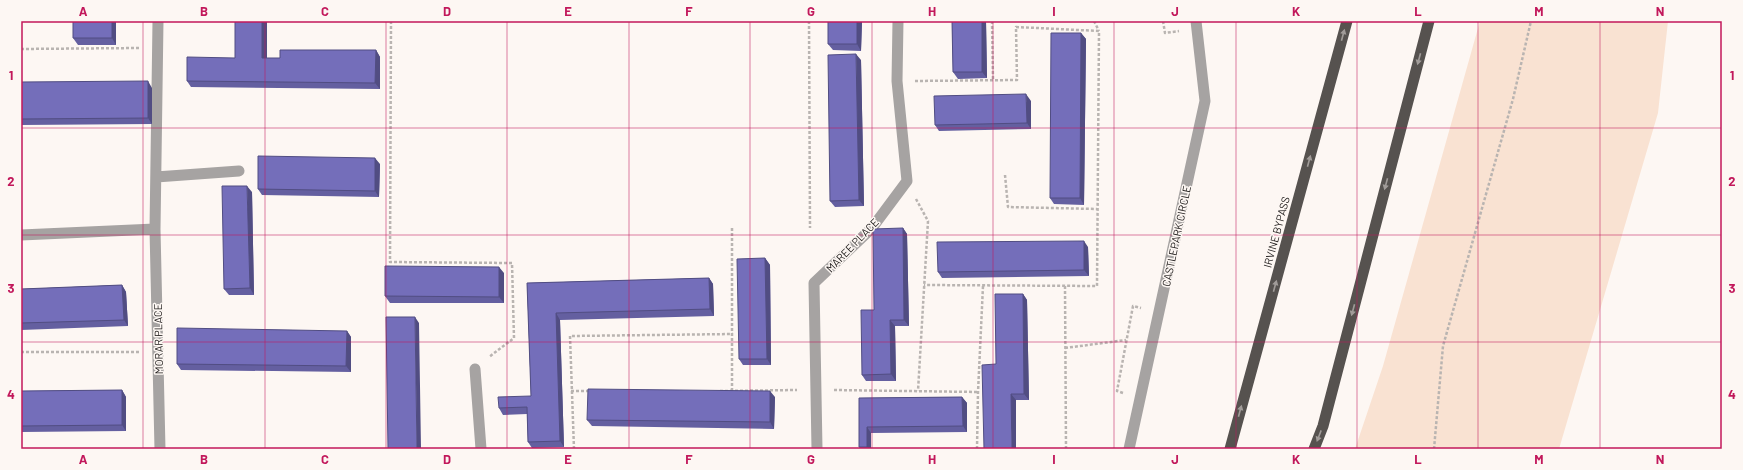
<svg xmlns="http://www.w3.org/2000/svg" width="1743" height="470" font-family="Barlow,sans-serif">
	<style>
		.green { fill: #f9e2d2 }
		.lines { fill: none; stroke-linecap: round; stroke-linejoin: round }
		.path { stroke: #b9b4b1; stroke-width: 2.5; stroke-dasharray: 3 2; stroke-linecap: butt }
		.minor { stroke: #a6a3a2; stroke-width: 11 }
		.trunk { stroke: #56524f; stroke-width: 11 }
		.wall { fill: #645fa0 }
		.shaded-wall { fill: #514d82 }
		.building { fill: #746eba; stroke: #514d82 }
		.oneway { fill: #a19c99 }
		.grid { fill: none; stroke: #c2185b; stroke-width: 1; stroke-opacity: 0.55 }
		.labels { text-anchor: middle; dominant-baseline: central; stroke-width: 3; stroke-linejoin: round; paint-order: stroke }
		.street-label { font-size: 11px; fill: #1b1817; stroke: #fdf7f3 }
		.neatline { fill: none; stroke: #c2185b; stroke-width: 1.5 }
		.grid-label { font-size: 13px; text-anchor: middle; font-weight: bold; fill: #c2185b }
	</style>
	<rect width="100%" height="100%" fill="#fdf7f3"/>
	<path class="green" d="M1480,21h188l-10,92 -99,336h-204l28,-83z"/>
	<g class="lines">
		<path class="path" d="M391,21l-1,241 122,1 2,75 -25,19
			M809,21l1,207
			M992,21l1,59
			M1094,21l5,10
			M1163,21l2,12 14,-2
			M21,49l119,-1
			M915,81l102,-1 -1,-53 83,4 -2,255 -173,-1
			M1005,175l3,32 89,2
			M916,199l12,22 -10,170
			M732,228v163
			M1065,286l1,163
			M1065,348l61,-8
			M21,352h119
			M834,390l144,2
			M571,391h18
			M720,391l77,-1
			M1123,393l-6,-2 16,-85 8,2
			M574,449l-4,-113 163,-2
			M977,449l1,-57 5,-106
			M1434,449l9,-103 70,-247 18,-78"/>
		<path class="minor" d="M158,21l-3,208 5,220
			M156,177l83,-6
			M21,235l134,-6
			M475,369l6,80
			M817,449l-3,-166 58,-55 35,-47 -10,-100 1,-60
			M1129,449l76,-348 -9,-80"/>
		<path class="trunk" d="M1230,449l117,-428
			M1314,449l9,-23 106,-405"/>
	</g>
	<path class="wall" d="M73,21h43v24h-38l-5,-7z
		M862,21l-1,30 -28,-1 -5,-6z
		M952,21h34l1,57 -29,1 -5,-7z
		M1081,33l5,6 -2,166 -30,-1 -4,-6z
		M376,50l4,7v32l-189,-2 -4,-6 80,-23h13z
		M861,60l3,146 -29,1 -5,-6z
		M21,82l131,6v36l-131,1z
		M1031,101v28l-92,2 -4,-6z
		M380,164l-1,33 -117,-2 -4,-6z
		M252,192l2,103h-25l-5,-6z
		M903,228l4,6 2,92h-14l1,55h-30l-4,-6 12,-65z
		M1088,247l1,29 -147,2 -4,-6z
		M765,258l5,7 1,100h-28l-4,-6z
		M504,273v30h-114l-5,-7z
		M709,278l4,6 1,32 -154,4 4,127 -32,1 -4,-6 -1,-28 -24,1 -4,-7 32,-12 -4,-113z
		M122,285l4,7 2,34 -107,4v-41z
		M1023,294l4,6 2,100h-13v49l-20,-85z
		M347,331l4,6v35l-170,-2 -4,-6z
		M122,390l4,7v34l-105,1v-41z
		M775,397l-1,32 -182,-3 -5,-6z
		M962,397l5,6v29l-96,1v16h-10l-2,-2v-49z"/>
	<path class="shaded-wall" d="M112,21h4v24l-4,-7z
		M262,21h5v43l-5,-6z
		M857,21h5l-1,30 -4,-7z
		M982,21h4l1,57 -5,-6z
		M1081,33l5,6 -2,166 -4,-7z
		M376,50l4,7v32l-5,-6z
		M856,54l5,6 3,146 -5,-6z
		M148,81l4,7v36l-4,-6z
		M1026,94l5,7v28l-4,-6z
		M375,158l5,6 -1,33 -4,-6z
		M247,186l5,6 2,103 -4,-7z
		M903,228l4,6 2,92 -5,-6z
		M1084,241l4,6 1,29 -5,-6z
		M765,258l5,7 1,100 -4,-6z
		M499,267l5,6v30l-5,-6z
		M709,278l4,6 1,32 -4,-7z
		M122,285l4,7 2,34 -4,-6z
		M1023,294l4,6 2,100 -5,-6z
		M556,313l4,7 4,127 -4,-6z
		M415,317l4,6 2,126h-4z
		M890,320l5,6 1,55 -5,-7z
		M347,331l4,6v35l-5,-6z
		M122,390l4,7v34l-4,-6z
		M770,391l5,6 -1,32 -4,-7z
		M1011,394l5,6v49h-4z
		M962,397l5,6v29l-4,-6z
		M867,427l4,6v16h-2l-2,-2z"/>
	<path class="building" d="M73,21h39v17h-39z
		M235,21h27v37h18v-8h96l-1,33 -188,-2v-24l48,1z
		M828,21h29v23h-29z
		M952,21h30v51h-29z
		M1051,33h30l-1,165h-30z
		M856,54l3,146 -29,1 -2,-146z
		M148,81v37l-127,1v-37z
		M1026,94l1,29 -92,2 -1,-29z
		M258,156l117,2v33l-117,-2z
		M222,186h25l3,102 -26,1z
		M903,228l1,92h-14l1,54 -29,1 -1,-65h13l-1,-81z
		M1084,241v29l-146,2 -1,-30z
		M765,258l2,101h-28l-2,-100z
		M385,266l114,1v30l-114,-1z
		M709,278l1,31 -154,4 4,128 -32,1 -1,-35 -28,1 -1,-11 33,-1 -4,-113z
		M122,285l2,35 -103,3v-34z
		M995,294h28l1,100h-13l1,55h-28l-2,-84 14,-1z
		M386,317h29l2,132h-29z
		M177,328l170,3 -1,35 -169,-2z
		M588,389l182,2v31l-183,-2z
		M122,390v35l-101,1v-35z
		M962,397l1,29 -96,1v20h-8v-49z"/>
	<defs><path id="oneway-solid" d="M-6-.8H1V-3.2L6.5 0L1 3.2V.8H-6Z"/></defs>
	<g class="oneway">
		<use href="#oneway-solid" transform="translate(1343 35) rotate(-75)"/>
		<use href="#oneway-solid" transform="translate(1419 59) rotate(105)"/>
		<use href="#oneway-solid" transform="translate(1309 161) rotate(-75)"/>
		<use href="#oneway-solid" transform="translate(1386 184) rotate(105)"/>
		<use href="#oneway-solid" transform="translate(1275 286) rotate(-75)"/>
		<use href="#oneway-solid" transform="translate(1353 310) rotate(105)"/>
		<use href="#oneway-solid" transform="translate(1240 411) rotate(-75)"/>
		<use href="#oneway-solid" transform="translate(1319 436) rotate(111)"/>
	</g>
	<path class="grid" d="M143,21v428M265,21v428M386,21v428M507,21v428M629,21v428M750,21v428M872,21v428M993,21v428M1114,21v428M1236,21v428M1357,21v428M1478,21v428M1600,21v428M21,128h1701M21,235h1701M21,342h1701"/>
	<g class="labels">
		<g class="street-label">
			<text transform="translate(1276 232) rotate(-75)">IRVINE BYPASS</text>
			<text transform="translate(1176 236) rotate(-78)">CASTLEPARK CIRCLE</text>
			<text transform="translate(852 245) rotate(-46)">MAREE PLACE</text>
			<text transform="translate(158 339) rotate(-91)">MORAR PLACE</text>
		</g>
	</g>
	<rect width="1743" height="470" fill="none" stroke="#fdf7f3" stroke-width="44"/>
	<rect x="22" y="22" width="1699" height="426" class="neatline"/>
	<g class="grid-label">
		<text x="83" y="16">A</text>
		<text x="204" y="16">B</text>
		<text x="325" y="16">C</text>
		<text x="447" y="16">D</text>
		<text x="568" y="16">E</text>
		<text x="689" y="16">F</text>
		<text x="811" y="16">G</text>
		<text x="932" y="16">H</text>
		<text x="1054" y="16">I</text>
		<text x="1175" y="16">J</text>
		<text x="1296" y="16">K</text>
		<text x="1418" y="16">L</text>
		<text x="1539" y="16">M</text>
		<text x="1660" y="16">N</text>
		<text x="11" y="80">1</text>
		<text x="1732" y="80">1</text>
		<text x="11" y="186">2</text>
		<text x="1732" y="186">2</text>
		<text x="11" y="293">3</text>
		<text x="1732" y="293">3</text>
		<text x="11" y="399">4</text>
		<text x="1732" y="399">4</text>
		<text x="83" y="464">A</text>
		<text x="204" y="464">B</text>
		<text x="325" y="464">C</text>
		<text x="447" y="464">D</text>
		<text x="568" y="464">E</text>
		<text x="689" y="464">F</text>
		<text x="811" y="464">G</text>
		<text x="932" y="464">H</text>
		<text x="1054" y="464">I</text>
		<text x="1175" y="464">J</text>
		<text x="1296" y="464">K</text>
		<text x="1418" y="464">L</text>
		<text x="1539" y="464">M</text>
		<text x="1660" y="464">N</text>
	</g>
</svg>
